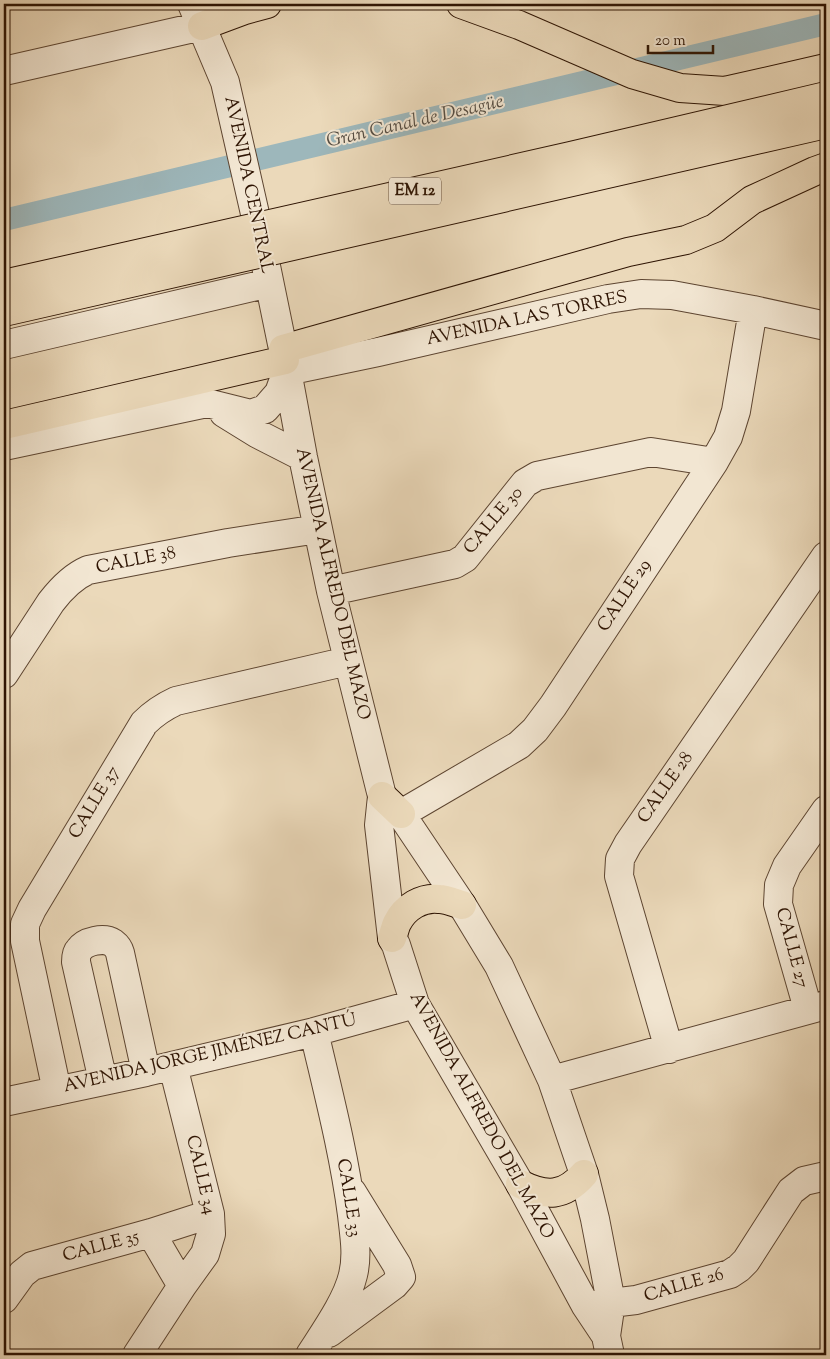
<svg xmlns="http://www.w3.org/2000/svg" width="830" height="1359" font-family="'Sorts Mill Goudy',serif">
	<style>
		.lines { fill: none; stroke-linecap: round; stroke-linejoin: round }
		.canal { stroke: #9db7bb; stroke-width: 22 }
		.minor-casing { stroke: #5d4531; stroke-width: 30 }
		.major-casing { stroke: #2e1403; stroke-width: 30 }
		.highway-casing { stroke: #2e1403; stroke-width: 30 }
		.minor { stroke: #f2e6d2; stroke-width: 28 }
		.major { stroke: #ebd9ba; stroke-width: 28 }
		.highway { stroke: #ebd9ba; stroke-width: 28 }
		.highway-bridge-casing { stroke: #2e1403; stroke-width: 30; stroke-linecap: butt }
		.highway-bridge { stroke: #ebd9ba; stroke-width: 28 }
		.labels { text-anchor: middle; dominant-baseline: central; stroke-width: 4; stroke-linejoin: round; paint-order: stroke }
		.shield { fill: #f2e6d2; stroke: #695341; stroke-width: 1 }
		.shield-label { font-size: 16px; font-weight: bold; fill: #2e1403 }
		.street-label { font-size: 18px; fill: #2e1403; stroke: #f2e6d2 }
		.water-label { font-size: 19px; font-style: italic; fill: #554d43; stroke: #f2e6d2 }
	</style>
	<rect width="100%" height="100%" fill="#ebd9ba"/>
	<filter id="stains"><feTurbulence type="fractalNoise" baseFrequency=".004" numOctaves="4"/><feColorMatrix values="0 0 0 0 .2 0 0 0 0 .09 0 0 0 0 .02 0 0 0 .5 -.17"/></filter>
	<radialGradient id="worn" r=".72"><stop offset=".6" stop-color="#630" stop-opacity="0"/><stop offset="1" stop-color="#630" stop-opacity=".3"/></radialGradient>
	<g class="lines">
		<path class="canal" d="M4,220l822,-196"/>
		<g class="minor-casing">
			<path id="minor" d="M192,4l33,78 33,145 25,122 20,108 28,134 51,205 -3,29 13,113 4,7 19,59 105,180 66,122 20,30
				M4,71l198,-45
				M4,345l265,-62
				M287,371l91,-19 230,-53 33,-5 31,1 81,15 73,16
				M224,413l34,21 45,23
				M4,446l203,-43 44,11 14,-5 14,-16 8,-22
				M331,591l124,-27 10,-6 60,-75 12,-7 114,-24 63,10
				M4,674l47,-72c10,-13 21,-25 37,-32l140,-27 90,-14
				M808,1009l-30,-105 1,-19 8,-19 39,-56
				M669,1049l-50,-173 1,-17 8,-15 198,-288
				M552,1080l274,-75
				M103,1081l-27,-119c0,-4 0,-9 3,-12 6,-9 25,-13 34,-7 4,3 6,6 7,10l26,119
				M57,1091l-32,-150v-17l7,-15 112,-186c10,-10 19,-16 32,-22l172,-40
				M4,1102l142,-30 168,-40 101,-28
				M151,1233l31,53
				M4,1299l18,-25 10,-8 119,-33 59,-19
				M594,1305l42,-5 94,-26 9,-6 7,-7 45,-70 13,-10 22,-5
				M329,1333l65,-48 7,-8 -4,-12 -45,-73
				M137,1355l45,-69 23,-32 6,-20 -1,-20 -37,-148
				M310,1355c14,-22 37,-54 43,-80 5,-20 1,-41 -1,-60 -8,-62 -24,-123 -38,-183
				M610,1355l-4,-19 5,-34 -16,-83 -11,-45 -32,-94 -53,-114 -37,-61 -61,-91 118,-69 16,-15 18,-24 161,-244 14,-25 8,-26 17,-101"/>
		</g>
		<g class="major-casing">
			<path id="major" d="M382,796l19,18
				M392,938c2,-5 3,-11 5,-15 8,-16 25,-26 42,-24 8,0 16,4 23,6
				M520,1184c26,13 44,13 64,-10"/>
		</g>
		<g class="highway-casing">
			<path id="highway" d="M461,4l58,21 113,49 48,14 45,3 101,-23
				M202,26l43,-16 22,-6
				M283,349l345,-97 58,-12 29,-12 37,-28 63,-29 11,-4
				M4,425l281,-65"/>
		</g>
		<use href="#minor" class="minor"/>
		<use href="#major" class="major"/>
		<use href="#highway" class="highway"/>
		<g class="highway-bridge-casing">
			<path id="highway-bridge" d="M4,284l567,-128 255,-60
				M4,312l822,-188"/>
		</g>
		<use href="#highway-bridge" class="highway-bridge"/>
	</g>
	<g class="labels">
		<rect class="shield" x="389" y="177.5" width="52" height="27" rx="4"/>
		<g class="shield-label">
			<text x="415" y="191">EM 12</text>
		</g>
		<g class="street-label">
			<text transform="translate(248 185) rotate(78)">AVENIDA CENTRAL</text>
			<text transform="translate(527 319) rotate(-12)">AVENIDA LAS TORRES</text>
			<text transform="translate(494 521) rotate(-50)">CALLE 30</text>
			<text transform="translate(136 561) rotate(-11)">CALLE 38</text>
			<text transform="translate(332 584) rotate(77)">AVENIDA ALFREDO DEL MAZO</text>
			<text transform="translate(625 596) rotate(-57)">CALLE 29</text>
			<text transform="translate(666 788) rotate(-55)">CALLE 28</text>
			<text transform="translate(95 803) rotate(-59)">CALLE 37</text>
			<text transform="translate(791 948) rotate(75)">CALLE 27</text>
			<text transform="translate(210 1054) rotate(-13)">AVENIDA JORGE JIMÉNEZ CANTÚ</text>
			<text transform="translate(481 1116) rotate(61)">AVENIDA ALFREDO DEL MAZO</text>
			<text transform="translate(200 1175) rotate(77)">CALLE 34</text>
			<text transform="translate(348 1198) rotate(81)">CALLE 33</text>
			<text transform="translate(101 1247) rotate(-15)">CALLE 35</text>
			<text transform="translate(684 1286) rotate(-16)">CALLE 26</text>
		</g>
		<g class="water-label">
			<text transform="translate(415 122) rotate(-13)">Gran Canal de Desagüe</text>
		</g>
	</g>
	<rect width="830" height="1359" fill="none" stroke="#ebd9ba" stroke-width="20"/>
	<rect x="5" y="5" width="820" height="1349" fill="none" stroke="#2e1403" stroke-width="2.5"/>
	<rect x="10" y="10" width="810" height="1339" fill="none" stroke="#2e1403"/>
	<path d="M648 45v8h65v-8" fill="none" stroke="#2e1403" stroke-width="2.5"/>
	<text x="655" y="45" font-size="15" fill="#2e1403" stroke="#f2e6d2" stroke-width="4" paint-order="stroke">20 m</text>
	<rect width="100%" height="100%" filter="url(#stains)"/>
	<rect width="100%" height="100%" fill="url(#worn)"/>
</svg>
